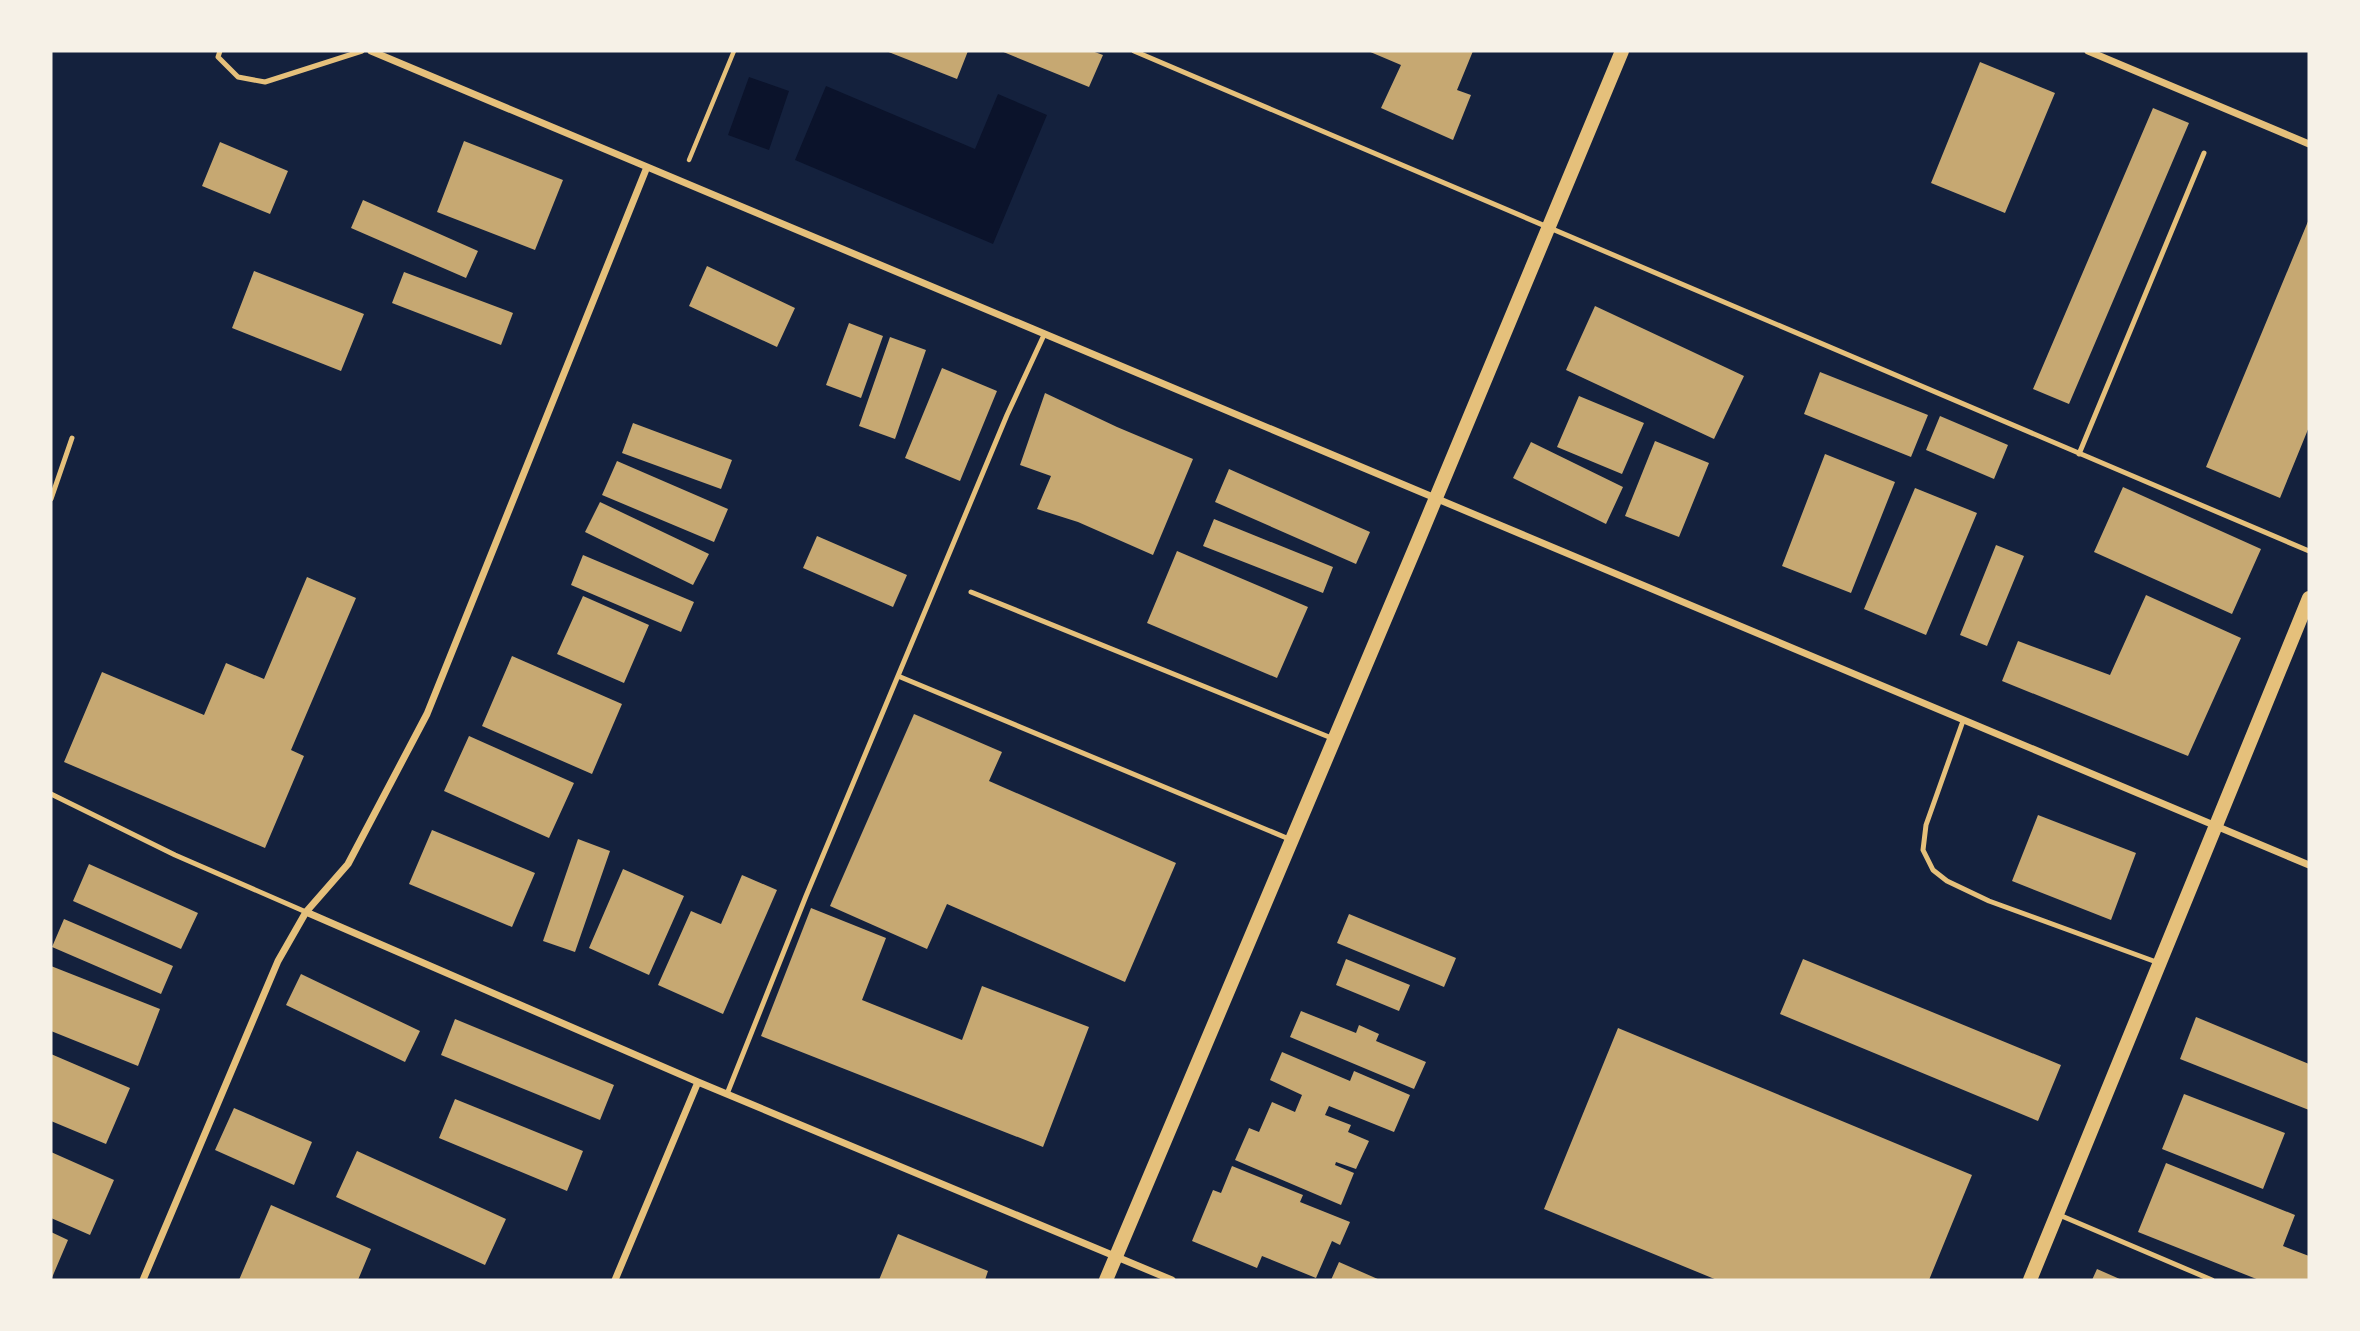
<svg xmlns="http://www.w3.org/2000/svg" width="2360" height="1331" font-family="Overpass,sans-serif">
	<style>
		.water { fill: #0b132b }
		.building { fill: #c6a872 }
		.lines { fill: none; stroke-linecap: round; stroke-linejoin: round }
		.path { stroke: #e5c07b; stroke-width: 4.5 }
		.service { stroke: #e5c07b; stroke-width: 5 }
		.minor { stroke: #e5c07b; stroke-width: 7 }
		.secondary { stroke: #e5c07b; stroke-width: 14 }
	</style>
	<rect width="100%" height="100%" fill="#14213d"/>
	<path class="water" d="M749,77l40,14 -20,59 -41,-15z
		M826,86l149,63 23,-55 49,21 -54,129 -198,-84z"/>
	<path class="building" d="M886,51h82l-11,28z
		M1001,51h91l11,4 -14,32z
		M1368,51h105l-16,39 14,5 -18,45 -72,-32 20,-43z
		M1980,62l75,31 -50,120 -74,-30z
		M2153,108l36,15 -120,281 -36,-15z
		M464,141l99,39 -28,70 -98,-38z
		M220,142l68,29 -18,43 -68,-28z
		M363,200l115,51 -12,27 -115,-50z
		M2309,219v208l-29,71 -74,-31z
		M707,266l88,42 -18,39 -88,-41z
		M254,271l110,43 -23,57 -109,-43z
		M404,272l109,41 -12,32 -109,-42z
		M1595,306l149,70 -30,63 -148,-69z
		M849,323l34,13 -22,62 -35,-13z
		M890,337l36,13 -31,89 -36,-13z
		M942,368l55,23 -37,90 -55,-23z
		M1820,372l108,43 -17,42 -107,-43z
		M1045,393l72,34 76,32 -40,96 -75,-33 -41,-13 14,-33 -31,-11z
		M1579,396l65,27 -22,51 -65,-27z
		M1940,416l68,29 -14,34 -68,-29z
		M633,423l99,37 -11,29 -99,-36z
		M1655,441l54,22 -30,74 -54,-21z
		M1531,442l92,45 -17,37 -93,-46z
		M1825,454l70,28 -44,111 -69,-27z
		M617,461l111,48 -14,33 -112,-47z
		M1229,469l141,63 -14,32 -141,-62z
		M2123,487l138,62 -29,65 -138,-62z
		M1915,488l62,25 -51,122 -62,-26z
		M600,502l109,52 -16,31 -108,-53z
		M1214,519l119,48 -10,26 -120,-47z
		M817,536l90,39 -14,32 -90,-39z
		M1996,545l28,11 -37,90 -27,-11z
		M1177,551l131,56 -31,71 -130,-55z
		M583,555l111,47 -13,30 -110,-47z
		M307,577l49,21 -65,152 13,6 -39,92 -201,-86 38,-90 102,43 22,-52 38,16z
		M2146,595l95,43 -53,118 -186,-75 16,-40 92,34z
		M583,596l66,29 -25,58 -67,-29z
		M512,656l110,48 -30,70 -110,-48z
		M914,714l88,38 -13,29 187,82 -51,119 -178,-78 -20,45 -97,-43z
		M469,736l105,47 -25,55 -105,-47z
		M2038,815l98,38 -25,67 -99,-39z
		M432,830l103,43 -23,54 -103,-43z
		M578,839l32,12 -35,101 -32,-11z
		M89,864l109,49 -17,36 -108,-48z
		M623,869l61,27 -35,79 -60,-27z
		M742,875l35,15 -54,124 -65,-29 33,-74 30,13z
		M811,908l75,30 -24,62 100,40 20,-54 107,41 -46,120 -282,-111z
		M1349,914l107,44 -12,29 -107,-44z
		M64,919l109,47 -12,28 -109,-47z
		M1346,959l64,26 -11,26 -63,-26z
		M1803,959l258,106 -23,56 -258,-107z
		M51,966l109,43 -22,57 -87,-35z
		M301,974l119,57 -15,31 -119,-57z
		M1301,1011l55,22 3,-8 20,9 -3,7 50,21 -12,27 -124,-52z
		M2196,1017l113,47v46l-129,-51z
		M455,1019l159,66 -14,35 -159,-65z
		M1618,1028l354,147 -43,105h-212l-173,-71z
		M1282,1052l68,29 4,-10 56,24 -16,37 -65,-26 -4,9 26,10 -3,7 21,9 -13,28 -20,-7 -1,3 19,8 -13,32 -106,-45 14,-32 10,4 13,-30 23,10 7,-17 -32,-15z
		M51,1054l79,34 -24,56 -55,-23z
		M2184,1094l101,39 -22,56 -101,-40z
		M455,1099l128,52 -16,40 -128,-53z
		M234,1108l78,34 -18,43 -79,-35z
		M357,1151l149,68 -21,46 -149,-68z
		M51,1152l63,28 -24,55 -39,-17z
		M2166,1163l129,52 -12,31 26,10v24h-50l-121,-48z
		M1232,1166l71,29 -3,7 50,20 -10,23 -8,-4 -16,37 -54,-22 -5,12 -65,-27 21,-51 8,3z
		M271,1205l100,44 -13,31h-119z
		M51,1232l17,8 -17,40z
		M898,1234l90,37 -3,9h-106z
		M1339,1262l41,18h-49z
		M2097,1269l25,11h-30z"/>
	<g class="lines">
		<path class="path" d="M689,160l45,-109"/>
		<path class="service" d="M220,51l-2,6 20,20 27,5 97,-31
			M1134,51l1175,500
			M2079,454l125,-301
			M51,499l21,-61
			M971,592l363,147
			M898,676l391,163
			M1963,721l-37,104 -3,25 10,20 14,11 42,20 170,62
			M51,794l124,61 131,57
			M727,1094l79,-198 201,-481 37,-80
			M2057,1214l155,66"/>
		<path class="minor" d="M371,51l1938,814
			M2088,51l221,93
			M306,912l392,170 474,198
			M143,1280l135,-319 28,-49 42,-48 79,-150 220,-547
			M615,1280l83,-198"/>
		<path class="secondary" d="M1106,1280l312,-739 204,-490
			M2030,1280l279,-682"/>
	</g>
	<rect width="2360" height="1331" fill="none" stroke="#f6f1e7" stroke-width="105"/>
</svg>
